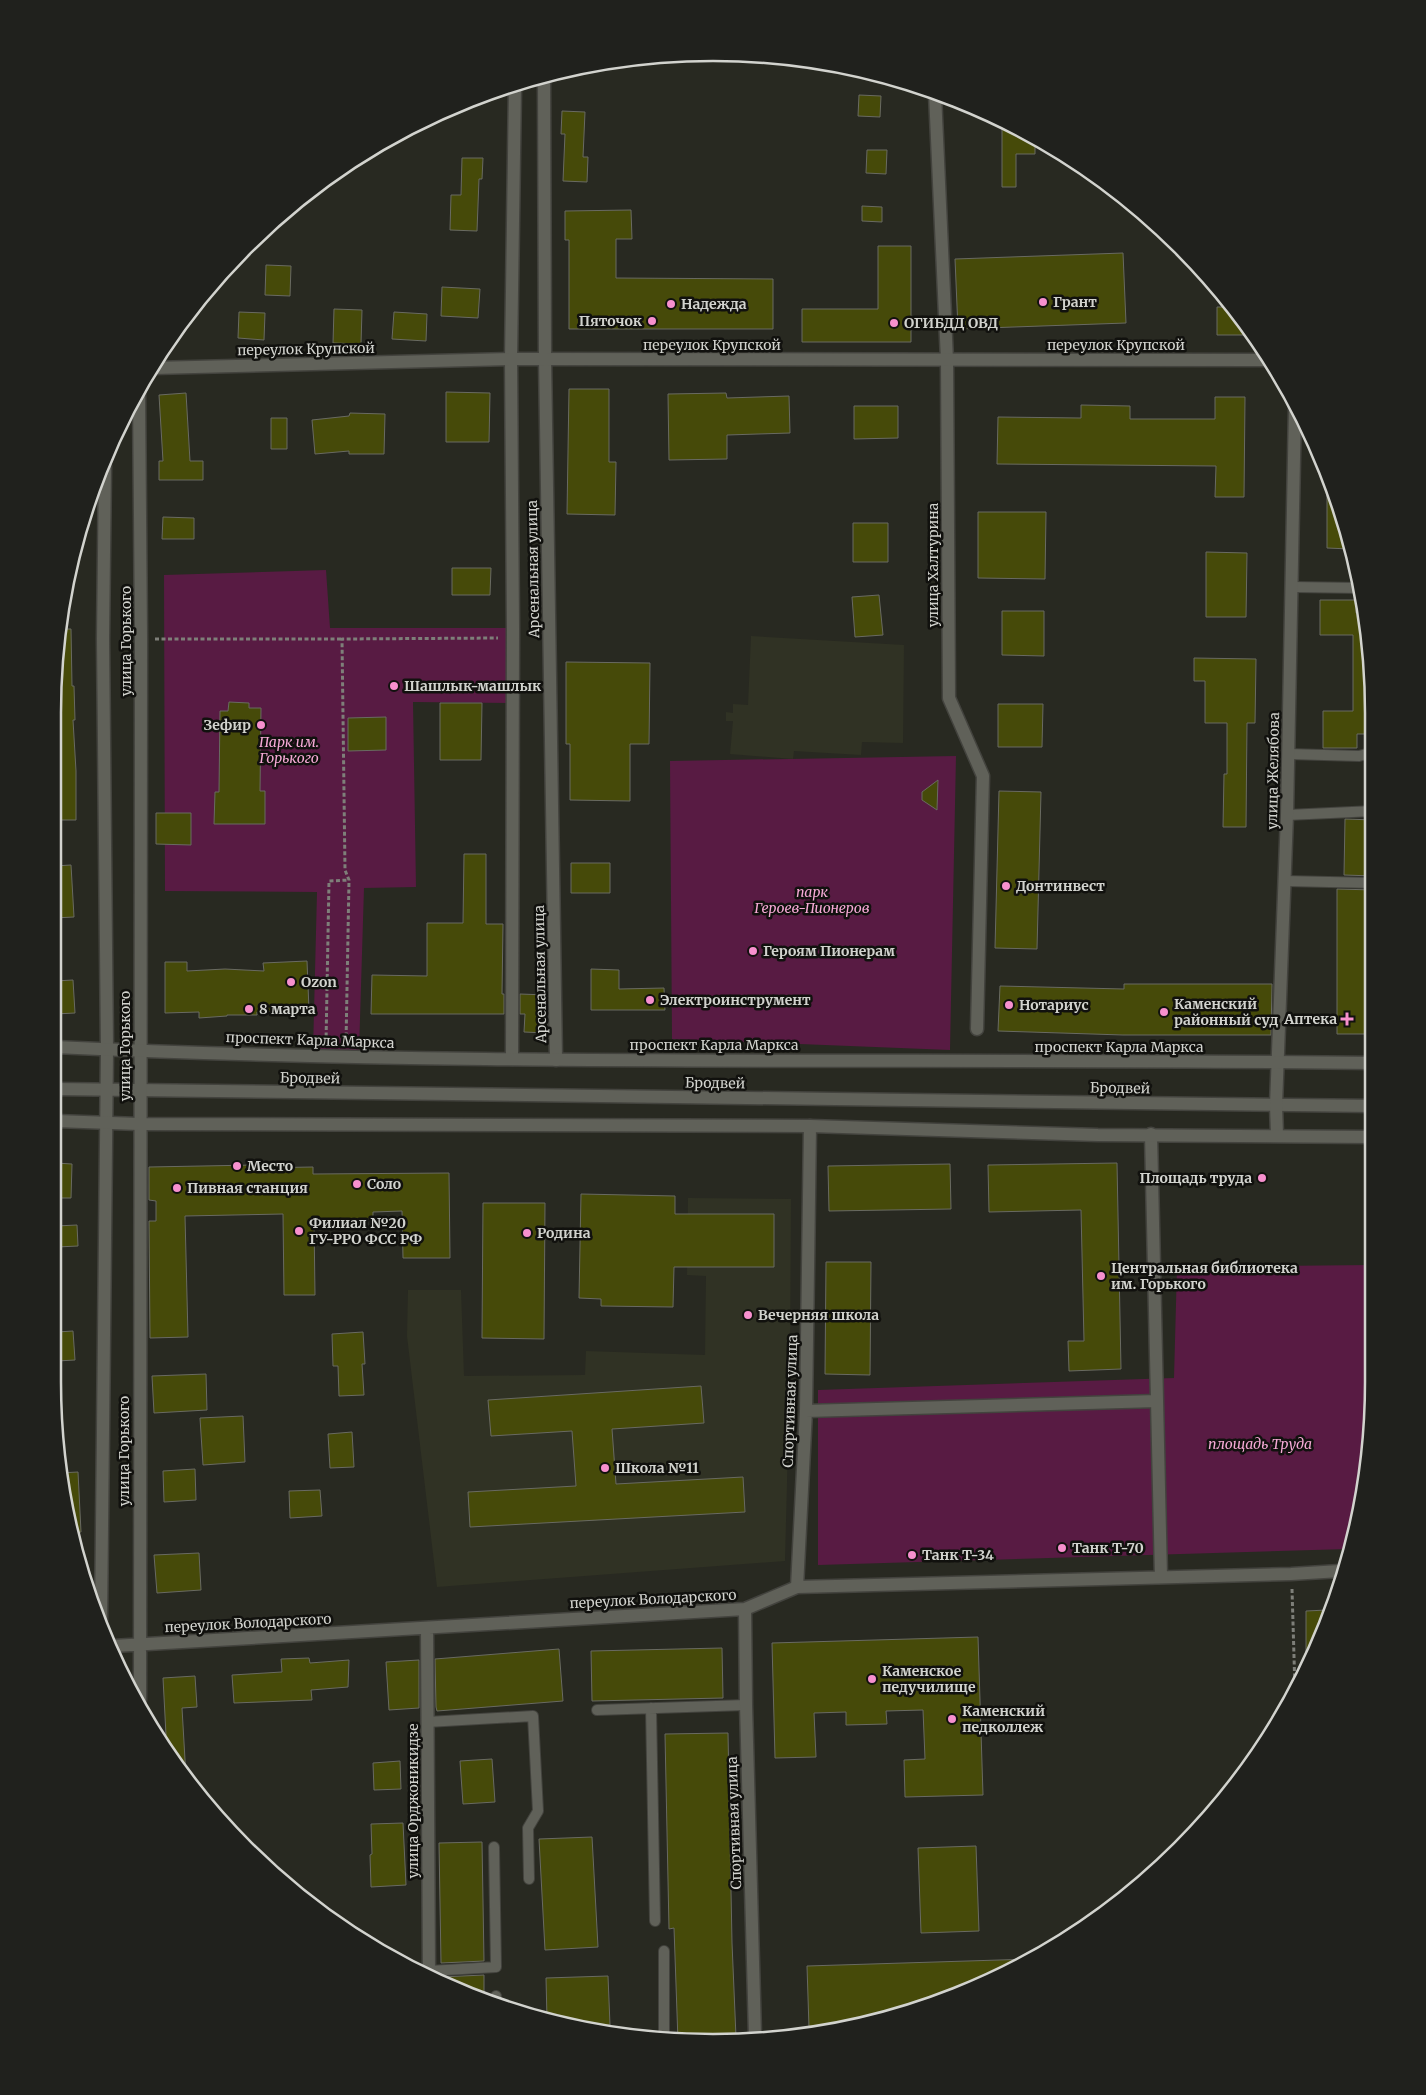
<svg xmlns="http://www.w3.org/2000/svg" width="1426" height="2095" font-family="Merriweather,serif">
	<style>
		.built { fill: #303224 }
		.green { fill: #581b43 }
		.building { fill: #464a09; stroke: #696a62 }
		.lines { fill: none; stroke-linecap: round; stroke-linejoin: round }
		.service-casing { stroke: #43433e; stroke-width: 12 }
		.pedestrian-casing { stroke: #43433e; stroke-width: 15 }
		.minor-casing { stroke: #43433e; stroke-width: 15 }
		.tertiary-casing { stroke: #43433e; stroke-width: 15 }
		.path { stroke: #7e7f79; stroke-width: 3; stroke-dasharray: 4 2.5; stroke-linecap: butt }
		.service { stroke: #606159; stroke-width: 10 }
		.pedestrian { stroke: #606159; stroke-width: 12 }
		.minor { stroke: #606159; stroke-width: 12 }
		.tertiary { stroke: #606159; stroke-width: 12 }
		.poi-dot { fill: #f790ce; stroke: #11110e; stroke-width: 2 }
		.labels { text-anchor: middle; dominant-baseline: central; stroke-width: 5; stroke-linejoin: round; paint-order: stroke }
		.poi-label { font-size: 14px; font-weight: bold; fill: #d2d3ce; stroke: #11110e; text-anchor: start }
		.street-label { font-size: 14px; fill: #d2d3ce; stroke: #11110e }
		.park-label { font-size: 14px; font-style: italic; fill: #f6a9d6; stroke: #11110e }
		.rim { fill: none; stroke: #d2d3ce; stroke-width: 2.5 }
	</style>
	<rect width="100%" height="100%" fill="#282921"/>
	<path class="built" d="M751,636l153,9 -1,98 -41,-1 -1,13 -67,-4 -1,8 -63,-5 3,-33h-7v-9l7,1v-9l15,1z
		M688,1198l103,1 -1,166 -5,196 -348,26 -30,-251 1,-46h53l3,86 121,-1 1,-24 119,4 1,-79 -19,-1z"/>
	<path class="green" d="M326,570l4,58h183v75l-100,-1 3,185 -52,1 -5,164h-46l4,-160 -152,-1 -1,-316z
		M956,756l-6,294 -278,-11 -2,-278z
		M1373,1265v117l-12,129 -13,38 -530,16v-175l356,-12 3,-111z"/>
	<path class="building" d="M859,95l22,1 -1,21 -22,-1z
		M562,111l23,1 -2,45h5l-1,25 -24,-1 2,-47h-4z
		M1002,122l33,18v14h-19v33h-14z
		M867,150h20l-1,24 -20,-1z
		M462,158h21l-1,21h-3l-2,52 -27,-1 1,-35h10z
		M862,206l20,1v15l-20,-1z
		M631,210l1,29h-16v39l157,1v50h-204v-89h-4v-29z
		M878,246h33v96h-109v-33h76z
		M1123,253l3,70 -168,6 -3,-70z
		M266,265l25,1 -1,30 -25,-1z
		M442,287l38,2 -2,29 -37,-2z
		M1217,307h13l23,28h-36z
		M334,309l28,1 -1,34 -28,-1z
		M239,312l26,1 -1,27 -26,-2z
		M394,312l33,2 -1,27 -34,-2z
		M569,389h40v73h7l-1,53 -48,-1z
		M446,392l44,1 -1,49h-43z
		M186,393l4,68h13v19h-44v-19h4l-4,-66z
		M726,393l1,5 62,-2 1,37 -63,2v24l-58,1 -1,-66z
		M1215,397h30l-1,100h-29l1,-31 -219,-2 1,-47 83,1v-13l49,1v13h85z
		M854,406h44v32l-44,1z
		M350,413l35,1 -1,40h-35v-3l-34,3 -3,-34 37,-4z
		M271,418h16v31h-16z
		M1331,485l19,64 -23,-1v-62z
		M978,512h68l-1,67 -67,-1z
		M163,517l31,1v21h-32z
		M853,523h35v39h-35z
		M1206,552l41,1 -1,64h-40z
		M452,568h39l-1,27h-38z
		M879,595l4,40 -28,2 -3,-40z
		M1320,600h36v13l8,-1 10,101v21h-17v14h-34v-37h30v-76h-33z
		M1002,611h42v45l-42,-1z
		M61,629h10l1,57h2l1,34h-2l3,51v49h-23l-1,-107z
		M1194,658l62,1 -1,64h-8l-1,104h-23l1,-53h3v-51h-22v-42h-11z
		M566,662l84,1 -1,81h-19v57l-60,-1v-56h-4z
		M229,702l20,1v5h12l-1,83h5v33h-51l1,-32h4l1,-81h8z
		M440,703h42l-1,57h-41z
		M998,704h45l-1,43h-44z
		M386,717v33l-38,1v-33z
		M938,780l-1,30 -15,-10v-8z
		M999,791l42,1 -4,157 -42,-1z
		M156,813h35v32l-35,-1z
		M1345,819l29,1v56l-30,-1z
		M464,854h22v70h17l-1,70h2v20h-133l1,-39 55,1v-53h36z
		M571,863h39v30h-39z
		M71,865l3,52 -20,1v-52z
		M1337,889l37,1v144h-37z
		M307,961l2,49 -52,2v3h-30v1l-28,2v-6l-34,1v-51h22v9l38,-2 39,2 -1,-8z
		M591,969l28,1v19l45,-1 1,22h-74z
		M73,980l2,33 -20,1v-33z
		M1124,984h148l-1,51h-148l-125,-4 2,-45 124,3z
		M520,994l27,1v38l-23,-1 1,-18h-5z
		M56,1163l16,1 -1,34h-15z
		M1117,1163l4,206 -52,2 -1,-30h16l-3,-131 -92,2 -1,-47z
		M950,1164l1,45 -122,2 -1,-45z
		M254,1165v3l59,-1v7l136,-1 1,85h-47l-1,-47 -29,1v7l-59,1 1,75h-31l-1,-81 -98,2 3,121 -38,1 -1,-117h7v-20l-7,-1v-33z
		M581,1194l94,2v18h99v53h-100l-1,40 -72,-1v-7l-22,-1z
		M483,1203h62l-1,136 -62,-1z
		M77,1225l1,21 -21,1 -1,-21z
		M826,1262h45l-1,113 -45,-1z
		M73,1331l2,29 -18,1v-29z
		M363,1332l2,32h-3l2,31 -25,1 -1,-30h-5l-1,-32z
		M206,1374l1,36 -53,3 -2,-37z
		M701,1386l3,37 -92,6 4,55 127,-7 2,35 -275,15 -2,-35 108,-6 -4,-55 -81,5 -3,-36z
		M243,1416l2,46 -42,3 -3,-47z
		M352,1432l2,35 -24,1 -2,-34z
		M195,1469l1,31 -32,2 -1,-31z
		M78,1472l3,60 -8,1 -14,-60z
		M320,1490l2,26 -32,2 -1,-27z
		M199,1553l2,37 -44,3 -3,-38z
		M1327,1610l-19,56 -2,-1v-54z
		M978,1637l5,158 -78,2 -1,-37 21,-1 -2,-49 -37,1 1,13 -41,1v-13l-32,1 2,44 -41,1 -3,-115z
		M722,1648l1,50 -131,3 -1,-50z
		M559,1649l4,52 -126,10 -1,-4 -1,-48z
		M309,1658l1,5 39,-3 -1,27 -37,3 1,10 -78,3 -2,-28 50,-3 -1,-13z
		M419,1660v48l-30,2 -3,-48z
		M195,1676l2,31 -15,1 4,69 -22,-28 -7,-14h9l-3,-57z
		M728,1733l4,210 4,94 -58,4 -4,-113 -5,1 -4,-195z
		M492,1759l3,43 -32,2 -3,-43z
		M400,1761l1,28 -27,1 -1,-27z
		M403,1823l3,62 -35,2 -1,-32 2,-1 -1,-30z
		M592,1837l6,110 -53,3 -6,-111z
		M482,1842l2,119 -43,2 -2,-120z
		M976,1846l3,85 -58,2 -3,-85z
		M1032,1959l-106,48 -73,20 -44,1 -2,-62z
		M484,1975v24l-24,-7 -19,-11v-4z
		M608,1976l2,49 -36,2 -27,-8 -1,-41z"/>
	<g class="lines">
		<g class="service-casing">
			<path id="service" d="M1292,587l69,1
				M1288,754l71,2 15,-4
				M1287,815l87,-4
				M1285,881l89,2
				M651,1708l4,213
				M597,1710l149,-5
				M427,1722l106,-6 5,95 -10,17 1,51
				M664,1951v89
				M429,1971l67,-4 -2,-120
				M495,2003l1,-7"/>
		</g>
		<g class="pedestrian-casing">
			<path id="pedestrian" d="M55,1089l1319,17"/>
		</g>
		<g class="minor-casing">
			<path id="minor" d="M544,77l1,282 11,701
				M935,94l12,266 2,338 34,78 -6,253
				M139,391l2,248 -1,1061
				M512,1059l1,-431 -2,-269 4,-273
				M1151,1134l10,443
				M1277,1135l-1,-30 11,-290 8,-408
				M806,1411l351,-10
				M797,1587l9,-176 4,-285
				M745,1609l1,96 9,330
				M101,1622l6,-573 -4,-410 2,-173
				M427,1628l2,346
				M113,1646l632,-37 52,-22 494,-13 49,-3"/>
		</g>
		<g class="tertiary-casing">
			<path id="tertiary" d="M153,368l358,-9 759,1
				M55,1047c439,21 879,10 1319,16
				M56,1121l83,3 671,2 288,9 276,2"/>
		</g>
		<path class="path" d="M155,639h187
			M326,1043l3,-162 20,-1
			M346,1043l3,-163 -4,-10 -3,-231 156,-1
			M1292,1589l3,101"/>
		<use href="#service" class="service"/>
		<use href="#pedestrian" class="pedestrian"/>
		<use href="#minor" class="minor"/>
		<use href="#tertiary" class="tertiary"/>
	</g>
	<g class="poi-dot">
		<circle cx="1043" cy="302" r="5"/>
		<circle cx="671" cy="304" r="5"/>
		<circle cx="652" cy="321" r="5"/>
		<circle cx="894" cy="323" r="5"/>
		<circle cx="394" cy="686" r="5"/>
		<circle cx="261" cy="725" r="5"/>
		<circle cx="1006" cy="886" r="5"/>
		<circle cx="753" cy="951" r="5"/>
		<circle cx="291" cy="982" r="5"/>
		<circle cx="650" cy="1000" r="5"/>
		<circle cx="1009" cy="1005" r="5"/>
		<circle cx="249" cy="1009" r="5"/>
		<circle cx="1164" cy="1012" r="5"/>
		<path d="M1344.5 1011.5h5v5h5v5h-5v5h-5v-5h-5v-5h5z"/>
		<circle cx="237" cy="1166" r="5"/>
		<circle cx="1262" cy="1178" r="5"/>
		<circle cx="357" cy="1184" r="5"/>
		<circle cx="177" cy="1188" r="5"/>
		<circle cx="299" cy="1231" r="5"/>
		<circle cx="527" cy="1233" r="5"/>
		<circle cx="1101" cy="1276" r="5"/>
		<circle cx="748" cy="1315" r="5"/>
		<circle cx="605" cy="1468" r="5"/>
		<circle cx="1062" cy="1548" r="5"/>
		<circle cx="912" cy="1555" r="5"/>
		<circle cx="872" cy="1679" r="5"/>
		<circle cx="952" cy="1719" r="5"/>
	</g>
	<g class="labels">
		<g class="poi-label">
			<text x="1053" y="302">Грант</text>
			<text x="681" y="304">Надежда</text>
			<text x="642" y="321" text-anchor="end">Пяточок</text>
			<text x="904" y="323">ОГИБДД ОВД</text>
			<text x="404" y="686">Шашлык-машлык</text>
			<text x="251" y="725" text-anchor="end">Зефир</text>
			<text x="1016" y="886">Донтинвест</text>
			<text x="763" y="951">Героям Пионерам</text>
			<text x="301" y="982">Ozon</text>
			<text x="660" y="1000">Электроинструмент</text>
			<text x="1174" y="1004">Каменский<tspan x="1174" dy="16">районный суд</tspan></text>
			<text x="1019" y="1005">Нотариус</text>
			<text x="259" y="1009">8 марта</text>
			<text x="1337" y="1019" text-anchor="end">Аптека</text>
			<text x="247" y="1166">Место</text>
			<text x="1252" y="1178" text-anchor="end">Площадь труда</text>
			<text x="367" y="1184">Соло</text>
			<text x="187" y="1188">Пивная станция</text>
			<text x="309" y="1223">Филиал №20<tspan x="309" dy="16">ГУ-РРО ФСС РФ</tspan></text>
			<text x="537" y="1233">Родина</text>
			<text x="1111" y="1268">Центральная библиотека<tspan x="1111" dy="16">им. Горького</tspan></text>
			<text x="758" y="1315">Вечерняя школа</text>
			<text x="615" y="1468">Школа №11</text>
			<text x="1072" y="1548">Танк Т-70</text>
			<text x="922" y="1555">Танк Т-34</text>
			<text x="882" y="1671">Каменское<tspan x="882" dy="16">педучилище</tspan></text>
			<text x="962" y="1711">Каменский<tspan x="962" dy="16">педколлеж</tspan></text>
		</g>
		<g class="street-label">
			<text x="712" y="345">переулок Крупской</text>
			<text x="1116" y="345">переулок Крупской</text>
			<text transform="translate(306 349) rotate(-1)">переулок Крупской</text>
			<text transform="translate(933 565) rotate(-90)">улица Халтурина</text>
			<text transform="translate(533 569) rotate(-91)">Арсенальная улица</text>
			<text transform="translate(126 641) rotate(-90)">улица Горького</text>
			<text transform="translate(1273 771) rotate(-89)">улица Желябова</text>
			<text transform="translate(540 974) rotate(-91)">Арсенальная улица</text>
			<text transform="translate(310 1040) rotate(2)">проспект Карла Маркса</text>
			<text x="714" y="1045">проспект Карла Маркса</text>
			<text transform="translate(125 1046) rotate(-90)">улица Горького</text>
			<text x="1119" y="1047">проспект Карла Маркса</text>
			<text transform="translate(310 1078) rotate(1)">Бродвей</text>
			<text transform="translate(715 1083) rotate(1)">Бродвей</text>
			<text transform="translate(1120 1088) rotate(1)">Бродвей</text>
			<text transform="translate(790 1401) rotate(-88)">Спортивная улица</text>
			<text transform="translate(124 1451) rotate(-90)">улица Горького</text>
			<text transform="translate(653 1599) rotate(-3)">переулок Володарского</text>
			<text transform="translate(248 1623) rotate(-3)">переулок Володарского</text>
			<text transform="translate(413 1801) rotate(-90)">улица Орджоникидзе</text>
			<text transform="translate(734 1823) rotate(-92)">Спортивная улица</text>
		</g>
		<g class="park-label">
			<text x="289" y="742">Парк им.<tspan x="289" dy="16">Горького</tspan></text>
			<text x="812" y="892">парк<tspan x="812" dy="16">Героев-Пионеров</tspan></text>
			<text x="1260" y="1444">площадь Труда</text>
		</g>
	</g>
	<path d="M0 0H1426V2095H0ZM713 61H713A652 652 0 0 1 1365 713V1382A652 652 0 0 1 713 2034H713A652 652 0 0 1 61 1382V713A652 652 0 0 1 713 61Z" fill="#20211d" fill-rule="evenodd"/>
	<path class="rim" d="M713 61H713A652 652 0 0 1 1365 713V1382A652 652 0 0 1 713 2034H713A652 652 0 0 1 61 1382V713A652 652 0 0 1 713 61Z"/>
</svg>
